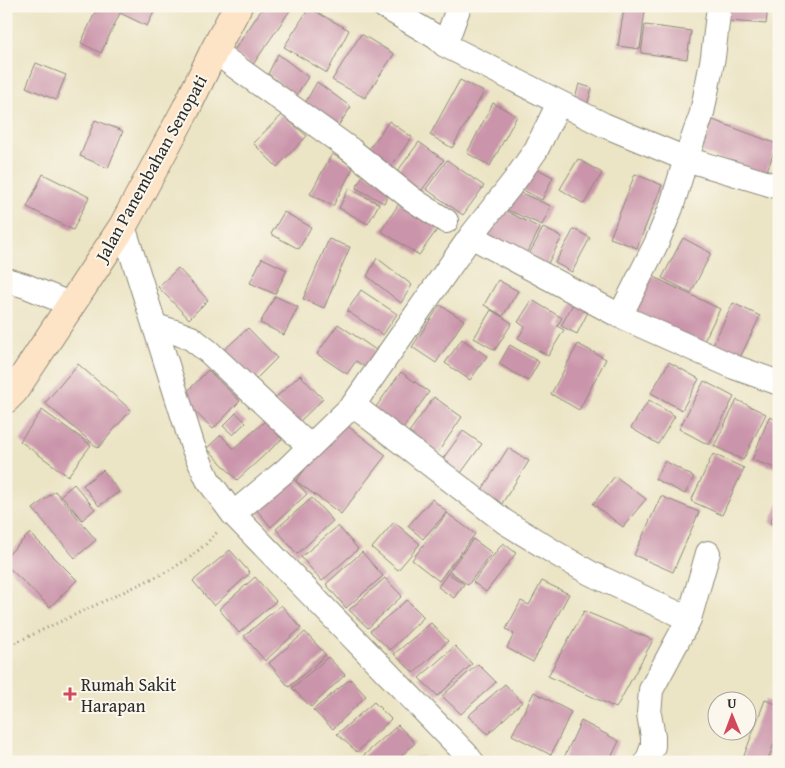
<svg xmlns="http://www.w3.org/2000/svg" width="785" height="768" font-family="'Gentium Book Plus',serif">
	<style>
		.building { fill: #ca94aa }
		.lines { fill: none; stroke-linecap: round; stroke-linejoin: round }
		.minor-casing { stroke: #8b8878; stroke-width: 26 }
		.secondary-casing { stroke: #8b8878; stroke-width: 30 }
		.path { stroke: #8b8878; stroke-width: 3; stroke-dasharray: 1 4; stroke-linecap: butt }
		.minor { stroke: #fff; stroke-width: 24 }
		.secondary { stroke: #fee4c6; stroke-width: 28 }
		.poi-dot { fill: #d1495b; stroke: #fbf7ec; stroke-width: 2 }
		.labels { text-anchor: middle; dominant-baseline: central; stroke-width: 4; stroke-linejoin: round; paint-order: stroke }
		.street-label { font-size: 18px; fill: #2b2b2b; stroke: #fbf7ec }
		.poi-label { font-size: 18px; fill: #2b2b2b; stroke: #fbf7ec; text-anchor: start }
	</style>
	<rect width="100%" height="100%" fill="#fbf7ec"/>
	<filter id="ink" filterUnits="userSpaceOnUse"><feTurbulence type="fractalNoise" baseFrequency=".02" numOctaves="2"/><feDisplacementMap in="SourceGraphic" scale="10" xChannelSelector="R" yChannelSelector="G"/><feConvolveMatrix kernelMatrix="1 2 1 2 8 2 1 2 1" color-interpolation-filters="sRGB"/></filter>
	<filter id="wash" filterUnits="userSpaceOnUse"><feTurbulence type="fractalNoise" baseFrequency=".0096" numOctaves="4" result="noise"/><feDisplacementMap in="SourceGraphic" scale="20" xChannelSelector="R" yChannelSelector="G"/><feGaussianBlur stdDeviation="1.12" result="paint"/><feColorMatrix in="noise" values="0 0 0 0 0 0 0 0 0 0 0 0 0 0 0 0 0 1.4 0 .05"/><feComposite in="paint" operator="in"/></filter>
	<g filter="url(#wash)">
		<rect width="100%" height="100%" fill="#ebe4c5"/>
		<g id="blocks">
			<path class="building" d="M98,6h59l-10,20 -27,-13 -19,40 -20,-10z
				M264,6h29l-41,60 -19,-14z
				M730,6h38l-2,18 -38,-3z
				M309,8l40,22 -22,43 -43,-26z
				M624,9l21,2 -5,38 -22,-3z
				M645,25l46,6 -4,28 -46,-6z
				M361,34l33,20 -29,44 -33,-18z
				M278,54l30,23 -12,19 -28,-22z
				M36,63l30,12 -10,25 -30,-13z
				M460,80l24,12 -32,56 -22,-13z
				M317,82l34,25 -13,19 -33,-23z
				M579,84l13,4 -6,21 -13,-3z
				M493,103l24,13 -27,50 -23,-13z
				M282,115l25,21 -30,31 -24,-24z
				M95,120l28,11 -15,37 -28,-12z
				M713,120l64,24 -12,32 -64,-24z
				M389,121l23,16 -22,31 -23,-16z
				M419,142l25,18 -25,34 -25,-18z
				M332,154l22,12 -21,40 -23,-12z
				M578,159l24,14 -18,31 -24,-15z
				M447,160l37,26 -21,29 -37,-26z
				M530,165l23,12 -11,23 -23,-12z
				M364,173l28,14 -8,16 -28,-15z
				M43,174l46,23 -16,33 -46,-23z
				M635,174l27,11 -25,63 -27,-10z
				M349,188l30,16 -11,20 -29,-16z
				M512,189l39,17 -9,19 -39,-17z
				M400,202l39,25 -20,28 -38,-24z
				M500,208l40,20 -17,34 -40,-20z
				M284,212l27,15 -12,22 -28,-15z
				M543,228l19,9 -17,32 -19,-9z
				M574,229l16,9 -18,34 -17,-9z
				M683,238l28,15 -20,40 -29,-15z
				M329,239l21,8 -26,61 -21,-9z
				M262,258l25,12 -12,24 -25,-11z
				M377,258l35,27 -11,18 -34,-27z
				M178,268l30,32 -19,19 -31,-32z
				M650,275l70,34 -21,42 -70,-34z
				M498,280l20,11 -15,25 -19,-11z
				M361,290l36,24 -14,21 -36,-24z
				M275,296l23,11 -14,28 -24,-12z
				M532,300l30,18 -5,8 7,4 -16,26 -30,-18 7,-11 -7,-5z
				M574,302l15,8 -12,24 -16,-8z
				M733,303l27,13 -24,50 -27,-13z
				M440,305l24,15 -28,43 -24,-16z
				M491,310l21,13 -17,27 -21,-12z
				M338,324l38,26 -11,17 -9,-6 -9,13 -30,-20z
				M248,328l29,30 -23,23 -30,-31z
				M462,339l25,17 -17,24 -25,-17z
				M578,344l28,15 -27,51 -28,-16z
				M510,345l29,17 -11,19 -29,-17z
				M669,362l30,17 -17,31 -31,-17z
				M78,364l53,46 -33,38 -53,-45z
				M208,370l32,31 -27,28 -32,-31z
				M401,372l28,20 -28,39 -28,-20z
				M300,375l23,24 -25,24 -24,-24z
				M704,381l30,16 -25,48 -30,-16z
				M434,397l28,20 -26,38 -29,-20z
				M649,400l26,16 -17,28 -27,-16z
				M737,400l29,14 -23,46 -29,-14z
				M42,410l49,35 -23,31 -48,-35z
				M236,413l10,9 -13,13 -10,-9z
				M769,417l10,3v49l-27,-9z
				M265,421l17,18 -45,41 -30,-32 14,-13 13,14z
				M341,421l45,34 -45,59 -45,-33z
				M463,431l19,13 -21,29 -19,-13z
				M508,448l21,13 -28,44 -21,-12z
				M713,454l31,14 -22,47 -31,-14z
				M665,461l29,16 -9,17 -30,-15z
				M103,470l16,22 -20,14 -16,-21z
				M287,471l20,23 -36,33 -21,-25z
				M615,476l31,23 -23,28 -30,-23z
				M74,484l21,25 -13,11 -21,-25z
				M55,491l41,49 -21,18 -42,-49z
				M661,496l38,16 -26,60 -39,-17z
				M312,498l21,23 -36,33 -21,-25z
				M432,499l15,13 -24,27 -15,-13z
				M779,502v24l-9,-3z
				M447,513l28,21 -36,47 -27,-21z
				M394,522l26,22 -22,26 -26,-22z
				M338,526l20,23 -36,32 -21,-24z
				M30,533l47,47 -27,27 -44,-42v-8z
				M473,539l19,14 -24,32 -19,-14z
				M503,543l13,10 -30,39 -13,-10z
				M230,550l20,23 -36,33 -21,-25z
				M362,552l21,24 -37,32 -20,-24z
				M448,573l16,11 -10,14 -16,-11z
				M255,577l21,24 -37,32 -20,-24z
				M385,578l17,18 -34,32 -19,-18z
				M542,581l27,13 -36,68 -26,-14 7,-14 -8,-5 15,-28 8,4z
				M407,600l17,17 -34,33 -20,-19z
				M281,605l20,23 -36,33 -21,-25z
				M584,611l69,29 -37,68 -68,-32z
				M431,623l17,18 -34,32 -20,-19z
				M305,632l21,23 -37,32 -20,-24z
				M455,646l17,18 -34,32 -19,-18z
				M328,657l17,18 -34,32 -19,-19z
				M478,664l18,18 -35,32 -19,-18z
				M350,679l16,17 -33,33 -20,-19z
				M505,684l17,18 -34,32 -20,-18z
				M534,692l37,20 -20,43 -39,-20z
				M765,700l14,5v26l-12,31h-22l-3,-1z
				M374,702l17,17 -34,33 -20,-18z
				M581,721l38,20 -10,21h-47z
				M398,725l17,18 -20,19h-28l-5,-5z
				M421,756l6,6h-13z"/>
		</g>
	</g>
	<g filter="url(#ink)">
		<use href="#blocks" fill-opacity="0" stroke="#8b8878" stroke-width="1"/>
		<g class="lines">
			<g class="minor-casing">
				<path id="minor" d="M384,6l52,31 9,8 159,80 82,34 93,28
					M719,6l-6,51 -11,56 -16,46 -15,49 -14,34 -37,74 114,51 45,16
					M445,45l14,-39
					M214,51l137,99 61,49 34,22
					M123,226l70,221 15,33 25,34 233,240 6,8
					M471,236l149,80
					M6,280l20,6 46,19
					M155,326l20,6 16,6 18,14 100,94
					M353,405l152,117 52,32 33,19 99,46
					M233,514l53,-44 67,-65 118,-169 44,-56 21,-30 23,-47
					M647,762l6,-16v-9l-4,-23 2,-24 38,-71 19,-66"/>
			</g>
			<g class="secondary-casing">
				<path id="secondary" d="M6,399l8,-8 109,-165 63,-117 28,-58 24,-45"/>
			</g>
			<path class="path" d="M6,647l158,-74 24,-14 18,-15 12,-13"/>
			<use href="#minor" class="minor"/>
			<use href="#secondary" class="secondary"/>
		</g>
	</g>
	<path class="poi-dot" d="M67.5 686.5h5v5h5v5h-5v5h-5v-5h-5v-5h5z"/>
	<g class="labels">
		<g class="street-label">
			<text transform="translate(151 168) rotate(-61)">Jalan Panembahan Senopati</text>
		</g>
		<g class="poi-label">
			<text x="81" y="684">Rumah Sakit<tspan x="81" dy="21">Harapan</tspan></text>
		</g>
	</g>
	<rect width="785" height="768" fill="none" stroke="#fbf7ec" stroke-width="25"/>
	<g transform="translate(732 716) rotate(359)"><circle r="24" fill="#fbf7ec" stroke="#a8a59f"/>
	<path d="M0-4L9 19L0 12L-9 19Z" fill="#d1495b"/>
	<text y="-8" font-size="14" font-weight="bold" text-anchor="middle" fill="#2b2b2b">U</text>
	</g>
</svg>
